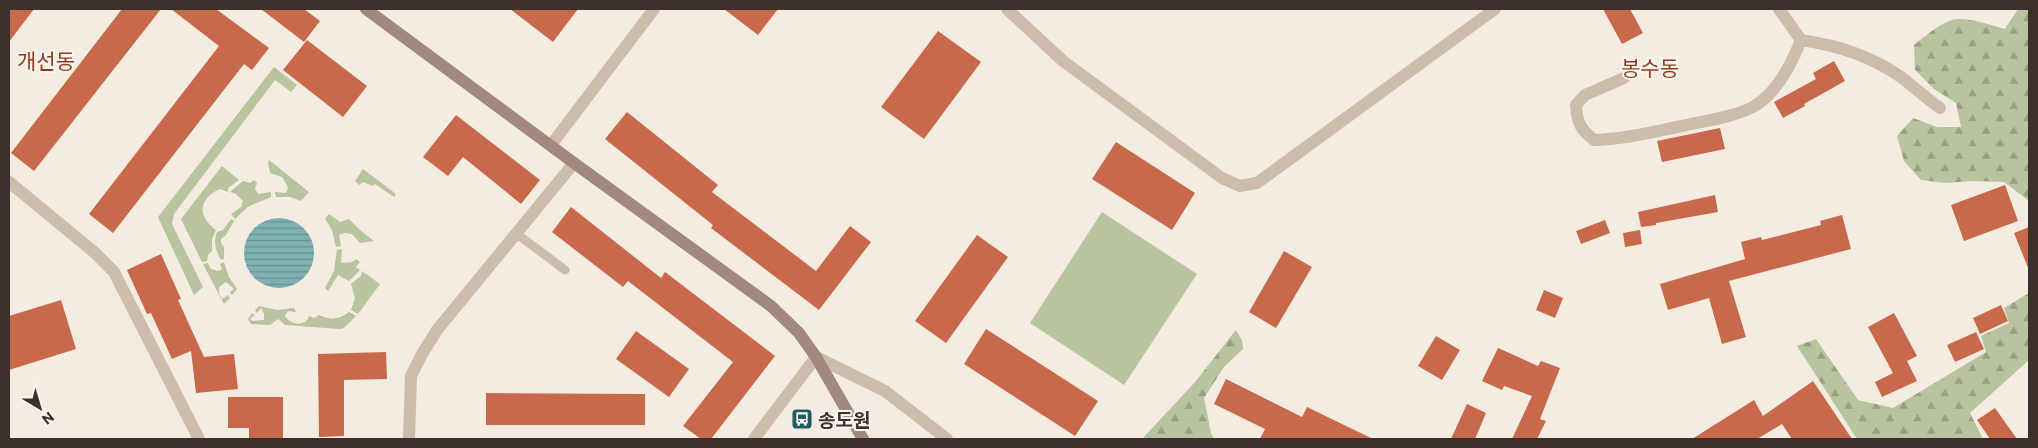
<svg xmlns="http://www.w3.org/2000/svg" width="2038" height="448" font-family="Commissioner,'Noto Sans KR',sans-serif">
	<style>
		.green { fill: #b8c4a0 }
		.forest { fill: url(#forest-firs) }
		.water { fill: url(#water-rules) }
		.building { fill: #c8694b }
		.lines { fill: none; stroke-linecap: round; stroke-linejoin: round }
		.service { stroke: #cdbbac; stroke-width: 9 }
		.minor { stroke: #cdbbac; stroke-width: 12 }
		.secondary { stroke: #a18a7d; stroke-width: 12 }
		.labels { text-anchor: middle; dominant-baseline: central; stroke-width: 4; stroke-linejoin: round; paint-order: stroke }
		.poi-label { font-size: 19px; font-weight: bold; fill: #3b302b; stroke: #fbf5ee; text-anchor: start }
		.quarter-label { font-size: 21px; fill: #8c3b22; stroke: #fbf5ee }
	</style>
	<defs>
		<pattern id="forest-firs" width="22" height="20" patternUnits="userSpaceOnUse" patternTransform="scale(1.25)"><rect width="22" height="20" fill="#b8c4a0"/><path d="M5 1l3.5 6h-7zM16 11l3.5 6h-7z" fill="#97a083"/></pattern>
		<pattern id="water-rules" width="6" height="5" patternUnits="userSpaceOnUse" patternTransform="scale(1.25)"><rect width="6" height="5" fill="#7fb0b2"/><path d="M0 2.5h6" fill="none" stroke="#699091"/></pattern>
	</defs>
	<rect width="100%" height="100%" fill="#f4ebe1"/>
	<path class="green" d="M274,67l23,18 -6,7 -16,-12 -101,134 -2,10 31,63 -9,8 -36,-78z
		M269,160l40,32 -8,9 -11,-4h-14l-1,-5 11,1 2,-6 -6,-10 -12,-4 -2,-10z
		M222,166l17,14 -11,8v4l-8,-3c-22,10 -23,27 -4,41l-4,9v12l-4,4 -1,6 -5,1 -21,-43z
		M363,169l33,25 -2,3 -19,-13 -2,2 -10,-4 -4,3 -4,-4z
		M254,180l3,3 -2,6 3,5 13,-2v5l-22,9 -14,13 -4,-5 10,-7 2,-6 -7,-7 -6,-2 13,-11 7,2z
		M1102,212l95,62 -73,111 -94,-62z
		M329,214l11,8 9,-3 11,11 14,11 -14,2 -8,-9 -8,-1 -5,2 2,11 -5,1 -4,-17 -7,-11z
		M231,219l3,2 -8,14 -5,4v4l3,4v12l-3,1c-5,-10 -8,-16 -4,-28l6,-2z
		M342,249l-1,14 11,-1 4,-3 4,3 -4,5 4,3 -11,11 -11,-6 -10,16 -3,-3 9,-17 3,-21z
		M224,262l5,15 8,12 -5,6 -2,-3 4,-3 -8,-7 -7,5v6l3,6 6,-4 2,3 -6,6 -21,-40 5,-1 3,6 7,2 4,-2 -2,-5z
		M362,271l18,13 -22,30 -7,-4 4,-12 -4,-14 10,-8z
		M259,306l18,4 17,-2 2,4 -8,-1 -3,5c5,9 21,11 24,0l5,2 5,-3c12,5 19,5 30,-3l7,4 -12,12 -4,1 -55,-4 -7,-6 -8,6 -19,-1 -3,-5 4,-6 3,2 -5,4 2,2 12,-1v-6l-3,-6 -4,5 -2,-3z"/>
	<path class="forest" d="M2018,9h11v192l-25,-19 -32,-1 -26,2 -25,-3 -17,-19 -7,-25 16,-18 24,9h24l-5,-24 -22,-14 -19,-19 -1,-25c10,-8 31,-26 44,-26 16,0 32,6 47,10z
		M2029,293v67l-59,53 13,26h-126l-60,-93 19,-7 42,61 35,8 93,-56 -5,-16 28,-13 -5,-15z
		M1236,330l6,10 1,9 -19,18 -20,31 7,35 3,6h-72l53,-57z"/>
	<path class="water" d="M244 253a35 35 0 1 1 70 0a35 35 0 1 1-70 0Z"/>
	<path class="building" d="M9,9h25l-25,33z
		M122,9h39l-127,162 -23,-18z
		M171,9h45l53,39 -17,22 -8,-6 -131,169 -24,-19 130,-168z
		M261,9h43l16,12 -16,21z
		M510,9h68l-25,33z
		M724,9h54l-20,26z
		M1603,9h27l13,24 -21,11z
		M938,31l43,31 -57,77 -43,-32z
		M307,40l60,46 -24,31 -60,-47z
		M1834,61l11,20 -41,23 1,2 -22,12 -9,-16 42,-23 -3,-6z
		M627,112l91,73 -6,7 104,79 34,-45 21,16 -52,68 -108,-82 2,-3 -108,-86z
		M456,115l84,65 -19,24 -58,-47 -15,19 -25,-19z
		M1720,128l5,21 -63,13 -5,-21z
		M1116,142l79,51 -23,37 -80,-51z
		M2005,185l13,36 -54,20 -13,-36z
		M1715,195l3,17 -62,11v2l-15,2 -3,-15z
		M571,207l90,71 4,-6 110,84 -64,83h-10l-18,-13 50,-64 -105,-81 -5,6 -71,-55z
		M1842,215l9,34 -122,32 17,56 -24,7 -13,-46 -41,12 -8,-26 85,-25 -4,-17 20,-5 1,3 59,-15 -1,-4z
		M1605,220l5,13 -29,11 -5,-13z
		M2029,227v43l-15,-37z
		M1640,230l2,14 -17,3 -2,-14z
		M977,235l31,22 -62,86 -31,-22z
		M1284,251l28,16 -36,61 -27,-16z
		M161,254l20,45 -3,1 26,57 30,-3 4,35 -42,4 -5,-42 -19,8 -21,-46 -4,1 -20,-44z
		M1544,290l19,8 -8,20 -19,-8z
		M61,300l15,49 -67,21v-54z
		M2001,305l7,16 -28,13 -7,-16z
		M1894,313l23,43 -10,5 10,20 -35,16 -7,-15 18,-9 -25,-46z
		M986,329l112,72 -23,35 -111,-72z
		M636,331l53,38 -20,28 -53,-38z
		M1976,332l8,17 -29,13 -8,-17z
		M1436,336l24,14 -18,30 -24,-14z
		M1498,348l40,18 3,-5 19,7 -20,51 6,2 -9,18h-25l20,-43 -28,-10 -2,4 -20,-9z
		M386,352l1,27 -43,1v56l-25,1 -1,-83z
		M1226,379l76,38 5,-10 66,32h-113l5,-10 -51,-25z
		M1813,381l39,58h-60l-10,-15 -25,15h-65l62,-39 9,16z
		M486,393l159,1v31h-159z
		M228,397h55v42h-34v-11h-21z
		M1467,404l19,9 -11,26h-24z
		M1995,408l22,31h-27l-13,-19z"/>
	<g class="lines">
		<path class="service" d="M517,234l48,36"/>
		<path class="minor" d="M1007,9l56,52 159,117 18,8 17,-3 238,-174
			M1779,9l22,31c35,5 70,16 100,37 13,10 25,21 39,31
			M1624,78l-39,17 -9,10c1,17 4,24 18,35 32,-1 62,-9 93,-15 22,-5 46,-8 66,-18 23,-13 39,-44 48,-67
			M551,145l103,-136
			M9,182l85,70 20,20 85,167
			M409,439l2,-63 11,-22 15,-24 137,-167
			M754,439l62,-82 69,34 62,48"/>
		<path class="secondary" d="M366,9l208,154 197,143 28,27 17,24 47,82"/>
	</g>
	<defs>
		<g id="bus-square" transform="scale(1.125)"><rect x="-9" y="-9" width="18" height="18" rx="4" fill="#1f5a5e" stroke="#fbf5ee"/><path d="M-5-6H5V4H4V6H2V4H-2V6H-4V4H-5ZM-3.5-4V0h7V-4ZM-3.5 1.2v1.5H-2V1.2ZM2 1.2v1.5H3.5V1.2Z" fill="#fff"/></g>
	</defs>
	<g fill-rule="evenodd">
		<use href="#bus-square" x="802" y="419"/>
	</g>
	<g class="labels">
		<g class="poi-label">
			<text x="818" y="419">송도원</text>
		</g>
		<g class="quarter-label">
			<text x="46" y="60">개선동</text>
			<text x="1650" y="67">봉수동</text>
		</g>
	</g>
	<rect width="2038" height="448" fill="none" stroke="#3b302b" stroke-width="20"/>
	<g transform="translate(40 408) rotate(142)" stroke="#fbf5ee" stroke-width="4" paint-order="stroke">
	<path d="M0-4L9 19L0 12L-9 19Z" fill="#3b302b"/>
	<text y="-8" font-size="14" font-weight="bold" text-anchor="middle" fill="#3b302b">N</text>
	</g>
</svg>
